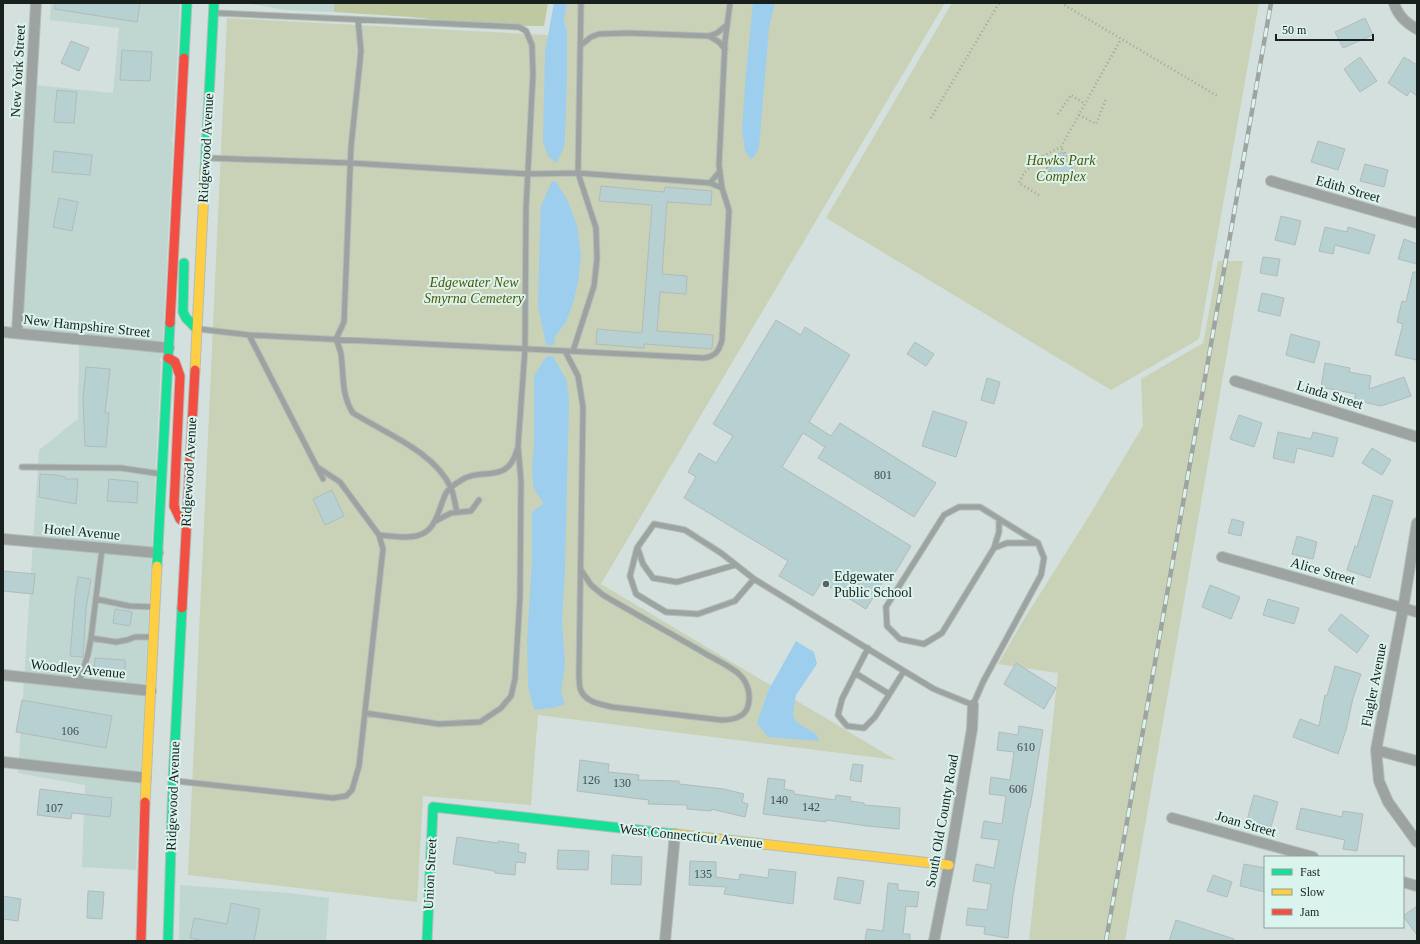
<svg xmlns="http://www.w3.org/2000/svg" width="1420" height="944" font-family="Georgia,serif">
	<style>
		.built { fill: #c0d6d1 }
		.green { fill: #c9d2b7 }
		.forest { fill: #bec8a1 }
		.water { fill: #9dceed }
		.building { fill: #b7d0d1; stroke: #b1bbba }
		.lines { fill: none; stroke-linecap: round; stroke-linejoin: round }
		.lane-casing { stroke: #b3bdba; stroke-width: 7 }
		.street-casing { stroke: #b3bdba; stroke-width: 12 }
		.fast-casing { stroke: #b3bdba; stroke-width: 11 }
		.slow-casing { stroke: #b3bdba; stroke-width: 11 }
		.jam-casing { stroke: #b3bdba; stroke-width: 11 }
		.path { stroke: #9ea4a2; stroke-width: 2.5; stroke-dasharray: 1 3; stroke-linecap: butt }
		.lane { stroke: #9da3a0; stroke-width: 5 }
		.street { stroke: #9da3a0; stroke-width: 10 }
		.fast { stroke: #16e098; stroke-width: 9 }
		.slow { stroke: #ffcf43; stroke-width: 9 }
		.jam { stroke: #f24e42; stroke-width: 9 }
		.rail-casing { stroke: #9ea4a2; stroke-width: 4.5 }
		.rail { stroke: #dbf3ed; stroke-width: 3; stroke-dasharray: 9; stroke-linecap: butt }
		.poi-dot { fill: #5a6361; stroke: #dbf3ed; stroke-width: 1.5 }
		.labels { text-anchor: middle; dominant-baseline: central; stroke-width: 4; stroke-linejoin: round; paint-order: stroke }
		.number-label { font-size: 12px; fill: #404c4b }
		.street-label { font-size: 14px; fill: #18201e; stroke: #dbf3ed }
		.park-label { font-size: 14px; font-style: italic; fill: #515702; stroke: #dbf3ed }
		.poi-label { font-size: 14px; fill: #18201e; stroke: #dbf3ed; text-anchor: start }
	</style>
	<rect width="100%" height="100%" fill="#d4e0dd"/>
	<path class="built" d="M51,3h129l-7,134 -2,2 2,4 -11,213 -3,4 2,2 -25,508 -54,-3 3,-82 -67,-12 21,-323 39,-31 1,-74 -60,-5 15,-255 79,8 6,-65 -69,-8z
		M245,3h89v9l-48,-2z
		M180,885l108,8 41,5 -3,43h-147z"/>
	<path class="green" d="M567,3h378l-344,581 295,176 -358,-45 -7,90 -108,-9 -6,106 -229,-27 39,-857 340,18v-5l-3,-10z
		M952,3h307l-60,336 -88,51 -285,-172z
		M1218,261h25l-118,680h-96l29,-268 -60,-9 23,-40 68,-108 54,-90 -2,-47 62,-36 1,-4z"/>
	<path class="forest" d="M334,3h214l-4,23h-52l-81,-9 -77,-5z"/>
	<path class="water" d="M554,3h13l-3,18 3,10v44l-2,64 -2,11 -7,13 -8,-7 -5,-14 2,-90z
		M753,3h22l-6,25 -10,120 -5,9 -4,2 -5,-8 -3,-23 4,-55z
		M552,181l5,1 2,5 8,12 10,26 4,30 -3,28 -4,17 -8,22 -11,15 -1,8h-8l-8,-39 2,-79 1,-21z
		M553,356l14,25 2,19 -4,170 -3,51 3,42 -4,30 4,11 -8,3 -23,3 -6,-24 -1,-46 5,-79v-47l3,-5 6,-3 2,-4 -7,-10 -3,-6 -1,-20 2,-21v-69l12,-19z
		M796,641l18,11 3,12 -21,31 -3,20 3,7 20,12 3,7 -51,-4 -11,-14 12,-34z"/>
	<path class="building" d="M55,3h85l-3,19 -82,-13z
		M1365,18l8,17 -30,13 -8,-16z
		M71,41l18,7 -10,23 -18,-8z
		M122,50l30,2 -2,29 -30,-1z
		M1360,57l17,24 -17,11 -16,-23z
		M1404,57l13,8v31l-7,-5 -3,5 -19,-13z
		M57,90l20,2 -3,31 -20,-1z
		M1318,141l27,8 -7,21 -27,-8z
		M54,151l38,4 -2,20 -38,-3z
		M1062,152l11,17 -17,10 -10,-18z
		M1365,164l23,6 -4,17 -24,-6z
		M601,186l63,6 1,-5 47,4 -1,14 -44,-3 -5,72 25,2 -1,18 -26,-2 -3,39 56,4 -1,14 -68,-5v4l-48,-4 1,-15 45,4 10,-128 -53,-4z
		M59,198l19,4 -6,29 -19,-4z
		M1281,216l20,5 -6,24 -20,-5z
		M1325,227l22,5 1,-5 27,8 -6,19 -34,-9 -2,9 -14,-3z
		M1404,239l13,5v20l-19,-5z
		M1263,257l17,2 -3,17 -17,-3z
		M1413,272h4v82l-1,6 -21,-5 8,-31 -6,-2 5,-21 4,1z
		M1262,293l22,5 -4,18 -22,-5z
		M776,320l25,15 4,-8 45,28 -41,67 22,14 9,-13 96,60 -22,34 -96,-59 7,-11 -22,-14 -21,34 129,79 -21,35 -5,-3 -19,31 -44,-27 -9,14 -34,-20 9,-15 -104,-63 12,-21 -8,-5 11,-19 17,10 17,-27 -20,-12z
		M1291,334l29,8 -6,21 -28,-8z
		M915,342l19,12 -8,12 -19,-12z
		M1325,363l25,5 -1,4 22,4 -2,13 35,-12 7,19 -30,10 -27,-6 2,-6 -35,-7z
		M86,367l24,2 -5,44h4l-3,34 -21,-1 -2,-47z
		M987,378l13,4 -6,22 -13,-4z
		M933,411l34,11 -11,35 -34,-11z
		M1239,415l23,8 -8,24 -24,-8z
		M1278,432l33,7 2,-7 25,6 -5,19 -36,-9 -3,15 -21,-5z
		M1372,448l19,12 -9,15 -20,-12z
		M40,474l16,1 9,2v2h13l-2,25 -37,-7z
		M109,479l29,3 -1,21 -30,-2z
		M332,490l12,26 -19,9 -12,-26z
		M1373,495l20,6 -23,77 -23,-8 8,-24 2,1z
		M1232,519l12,3 -3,14 -13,-3z
		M1297,536l20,6 -4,17 -21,-5z
		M3,571l32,3 -2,20 -30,-3z
		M78,577l13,2 -5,30 -3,48 -13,-1 5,-60z
		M1210,585l30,12 -9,22 -29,-12z
		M1268,599l31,9 -5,16 -31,-9z
		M115,609l17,3 -2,14 -17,-3z
		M1341,614l28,22 -12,17 -29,-23z
		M95,658l30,2v13l-31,-2z
		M1016,663l40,25 -12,21 -40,-25z
		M1335,666l26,8 -8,24 -7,32 -8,24 -45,-17 7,-18 19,7 6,-31 2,1z
		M22,700l90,16 -6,32 -90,-16z
		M1019,726l24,4 -13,78h-1l-16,87 -5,43 -24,-4 1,-7 -19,-2 2,-17 19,2 4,-26 -18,-3 3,-17 18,4 5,-28 -18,-2 3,-17 18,3 4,-28 -17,-2 2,-17 19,3 4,-28 -17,-2 2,-18 19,3z
		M580,760l29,4 -1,8 31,3 -1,5 41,1v3l45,5 20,5 -2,8 6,2 -3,13 -34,-8v2l-24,-2v-4l-39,-1 1,-4 -72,-9z
		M853,764l10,1 -2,17 -11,-2z
		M768,778l17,2 -1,9 10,2v3l41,6 1,-5 15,2 -1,4 14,2v2l36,3 -1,21 -32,-3 -41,-6v2l-63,-8z
		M40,789l72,9 -2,19 -38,-4 -1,6 -34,-4z
		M1254,795l24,7 -7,25 -24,-7z
		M1301,808l41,9 1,-6 20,3 -6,37 -14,-2 2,-9 -49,-11z
		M457,837l41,6v-2l21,3 -1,8 8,1 -1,10 -9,-1 -1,13 -20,-2v-2l-42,-7z
		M558,850l31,1 -1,19 -31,-1z
		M612,855l30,2 -1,28 -30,-1z
		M690,861l26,1v15l23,3 1,-6 28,4 1,-9 27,3 -3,32 -69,-10 2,-7 -37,-2z
		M1244,864l21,4v24l-25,-6z
		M1213,875l19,7 -5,15 -20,-6z
		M838,877l26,4 -4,23 -26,-5z
		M888,883l10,1v6l21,2 -2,15 -11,-1 -3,28h7v7h-45l2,-12 16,2z
		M88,891l16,1 -2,27 -15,-1z
		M3,896l18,3 -3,22 -15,-2z
		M231,903l29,6 -6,32h-50l-14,-3 4,-20 33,6z
		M1417,906v29l-14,-19z
		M1176,920l58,19 -1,2h-64z"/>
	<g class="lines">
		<g class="lane-casing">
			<path id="lane" d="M216,13l303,14 7,4 6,14 1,29 -7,134 -1,141 -7,97 3,35 -1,116 -5,82 -4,17 -10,12 -21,14 -41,2 -74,-11
				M358,20l3,31 -10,96 -7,175 -8,17c2,5 4,10 5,15 3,21 0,41 12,59 32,20 82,39 98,75 3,7 4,16 6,24
				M709,36l10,6 6,7
				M581,45l10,-8 8,-3 29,-1 81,3 8,-3 10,-8
				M209,158l142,5 177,11 50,-1 132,10 12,5
				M710,183l10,-12
				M199,329l50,6 455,23c12,-2 15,-7 18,-18l7,-130 -7,-22 -3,-23 6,-123 5,-39
				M249,335l74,144
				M565,351l13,25 5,31 -4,264c0,6 0,12 1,17 4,14 20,16 32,19l109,13c10,0 24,-2 27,-14 3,-11 0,-23 -8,-31 -8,-8 -24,-15 -34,-21 -34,-20 -69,-39 -103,-59l-12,-10 -10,-15
				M573,351l21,-65 3,-27 -1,-31 -18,-55 3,-170
				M22,467l99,1 40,6
				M434,522l11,-6 6,-3 20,-2 8,-11
				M379,535c13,1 33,5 45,-2 13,-7 16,-28 22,-40 3,-5 9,-9 14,-12 20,-15 47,5 57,-31
				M994,548l5,-16v-13
				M638,549l5,15 10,14 24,4 58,-17
				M754,579l-19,22 -37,13 -32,-2 -30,-18 -6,-18 7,-28 17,-24 31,6 36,23 33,26 150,92 30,18 39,16 10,-23 58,-107 3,-17 -6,-15 -58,-36h-21l-15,8 -58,92 1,19 13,13 24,5 18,-11 52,-85 13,-5h31
				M96,599l33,7 25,1
				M91,638l25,4 11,-2 8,-3h17
				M868,648l-26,51 -4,16 9,11 17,2 11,-11 29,-46
				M855,673l34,21
				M79,683l9,-29 3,-16 11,-89
				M176,781l157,17 13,-2 6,-6 7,-24 24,-217 -4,-14 -39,-53 -23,-15"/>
		</g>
		<g class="street-casing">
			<path id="street" d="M1394,3c4,13 12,20 23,26
				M1271,181l146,42
				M3,332l166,16
				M17,333l19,-330
				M1235,381l182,56
				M1417,523l-14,86 -27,141 3,31 9,21 29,40
				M3,539l155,14
				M1222,557l195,55
				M3,675l148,16
				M1376,750l41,11
				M3,762l143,16
				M1172,818l141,39
				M1403,882l14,4
				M665,941l10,-107
				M934,941l15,-76 23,-136 1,-24"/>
		</g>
		<g class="fast-casing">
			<path id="fast" d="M184,58l3,-55
				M205,171l9,-168
				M184,263l-1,49 3,6 11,11
				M157,566l13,-243
				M168,941l5,-160 9,-173
				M427,941l6,-134 241,27"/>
		</g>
		<g class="slow-casing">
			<path id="slow" d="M195,370l10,-199
				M145,802l12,-236
				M674,834l275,31"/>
		</g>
		<g class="jam-casing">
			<path id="jam" d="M170,323l14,-265
				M168,358l7,4 5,14 -6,130 6,13 6,5
				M182,608l13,-238
				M141,941l4,-139"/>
		</g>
		<path class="path" d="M1061,3l158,94
			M1058,114l13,-19 14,9
			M1079,115l17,9 10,-25
			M931,118l68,-115
			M1041,157l14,25 20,-11 -14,-24
			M1039,195l-20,-12 5,-10 17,-16 20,-10 60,-108"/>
		<use href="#lane" class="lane"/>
		<use href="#street" class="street"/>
		<use href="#fast" class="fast"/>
		<use href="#slow" class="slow"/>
		<use href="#jam" class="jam"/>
		<g class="rail-casing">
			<path id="rail" d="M1106,941l165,-938"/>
		</g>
		<use href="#rail" class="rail"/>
	</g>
	<circle class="poi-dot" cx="826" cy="584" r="4"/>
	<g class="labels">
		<g class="number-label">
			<text x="883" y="475">801</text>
			<text x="70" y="731">106</text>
			<text x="1026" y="747">610</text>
			<text x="591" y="780">126</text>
			<text x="622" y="783">130</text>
			<text x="1018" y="789">606</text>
			<text x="779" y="800">140</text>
			<text x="811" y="807">142</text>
			<text x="54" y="808">107</text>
			<text x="703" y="874">135</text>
		</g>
		<g class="street-label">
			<text transform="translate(18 71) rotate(-87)">New York Street</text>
			<text transform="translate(206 148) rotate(-87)">Ridgewood Avenue</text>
			<text transform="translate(1348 189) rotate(16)">Edith Street</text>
			<text transform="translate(87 326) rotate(6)">New Hampshire Street</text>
			<text transform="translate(1330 395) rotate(17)">Linda Street</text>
			<text transform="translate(189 472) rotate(-87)">Ridgewood Avenue</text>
			<text transform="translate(82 532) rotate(5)">Hotel Avenue</text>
			<text transform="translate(1323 571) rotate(16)">Alice Street</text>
			<text transform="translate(78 669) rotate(6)">Woodley Avenue</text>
			<text transform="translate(1374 685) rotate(-79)">Flagler Avenue</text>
			<text transform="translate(173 796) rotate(-88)">Ridgewood Avenue</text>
			<text transform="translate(942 821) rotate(-80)">South Old County Road</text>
			<text transform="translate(1246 824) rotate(16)">Joan Street</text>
			<text transform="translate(691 836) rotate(6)">West Connecticut Avenue</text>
			<text transform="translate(430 874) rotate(-87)">Union Street</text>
		</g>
		<g class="park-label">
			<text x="1061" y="160">Hawks Park<tspan x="1061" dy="16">Complex</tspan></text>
			<text x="474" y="282">Edgewater New<tspan x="474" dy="16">Smyrna Cemetery</tspan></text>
		</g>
		<g class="poi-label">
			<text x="834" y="576">Edgewater<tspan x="834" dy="16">Public School</tspan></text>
		</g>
	</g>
	<rect width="1420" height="944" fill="none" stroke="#18201e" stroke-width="8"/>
	<rect x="1264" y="856" width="140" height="72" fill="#dbf3ed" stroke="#8d9f9a"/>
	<rect x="1272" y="869" width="20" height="6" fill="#16e098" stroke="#8d9f9a"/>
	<text x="1300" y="876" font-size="12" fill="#18201e">Fast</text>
	<rect x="1272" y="889" width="20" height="6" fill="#ffcf43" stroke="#8d9f9a"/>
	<text x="1300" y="896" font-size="12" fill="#18201e">Slow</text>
	<rect x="1272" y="909" width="20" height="6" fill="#f24e42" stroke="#8d9f9a"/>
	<text x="1300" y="916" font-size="12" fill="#18201e">Jam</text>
	<path d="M1276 34v6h97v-6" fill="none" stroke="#18201e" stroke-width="2"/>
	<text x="1282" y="34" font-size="12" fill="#18201e" stroke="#dbf3ed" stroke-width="3" paint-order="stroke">50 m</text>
</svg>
